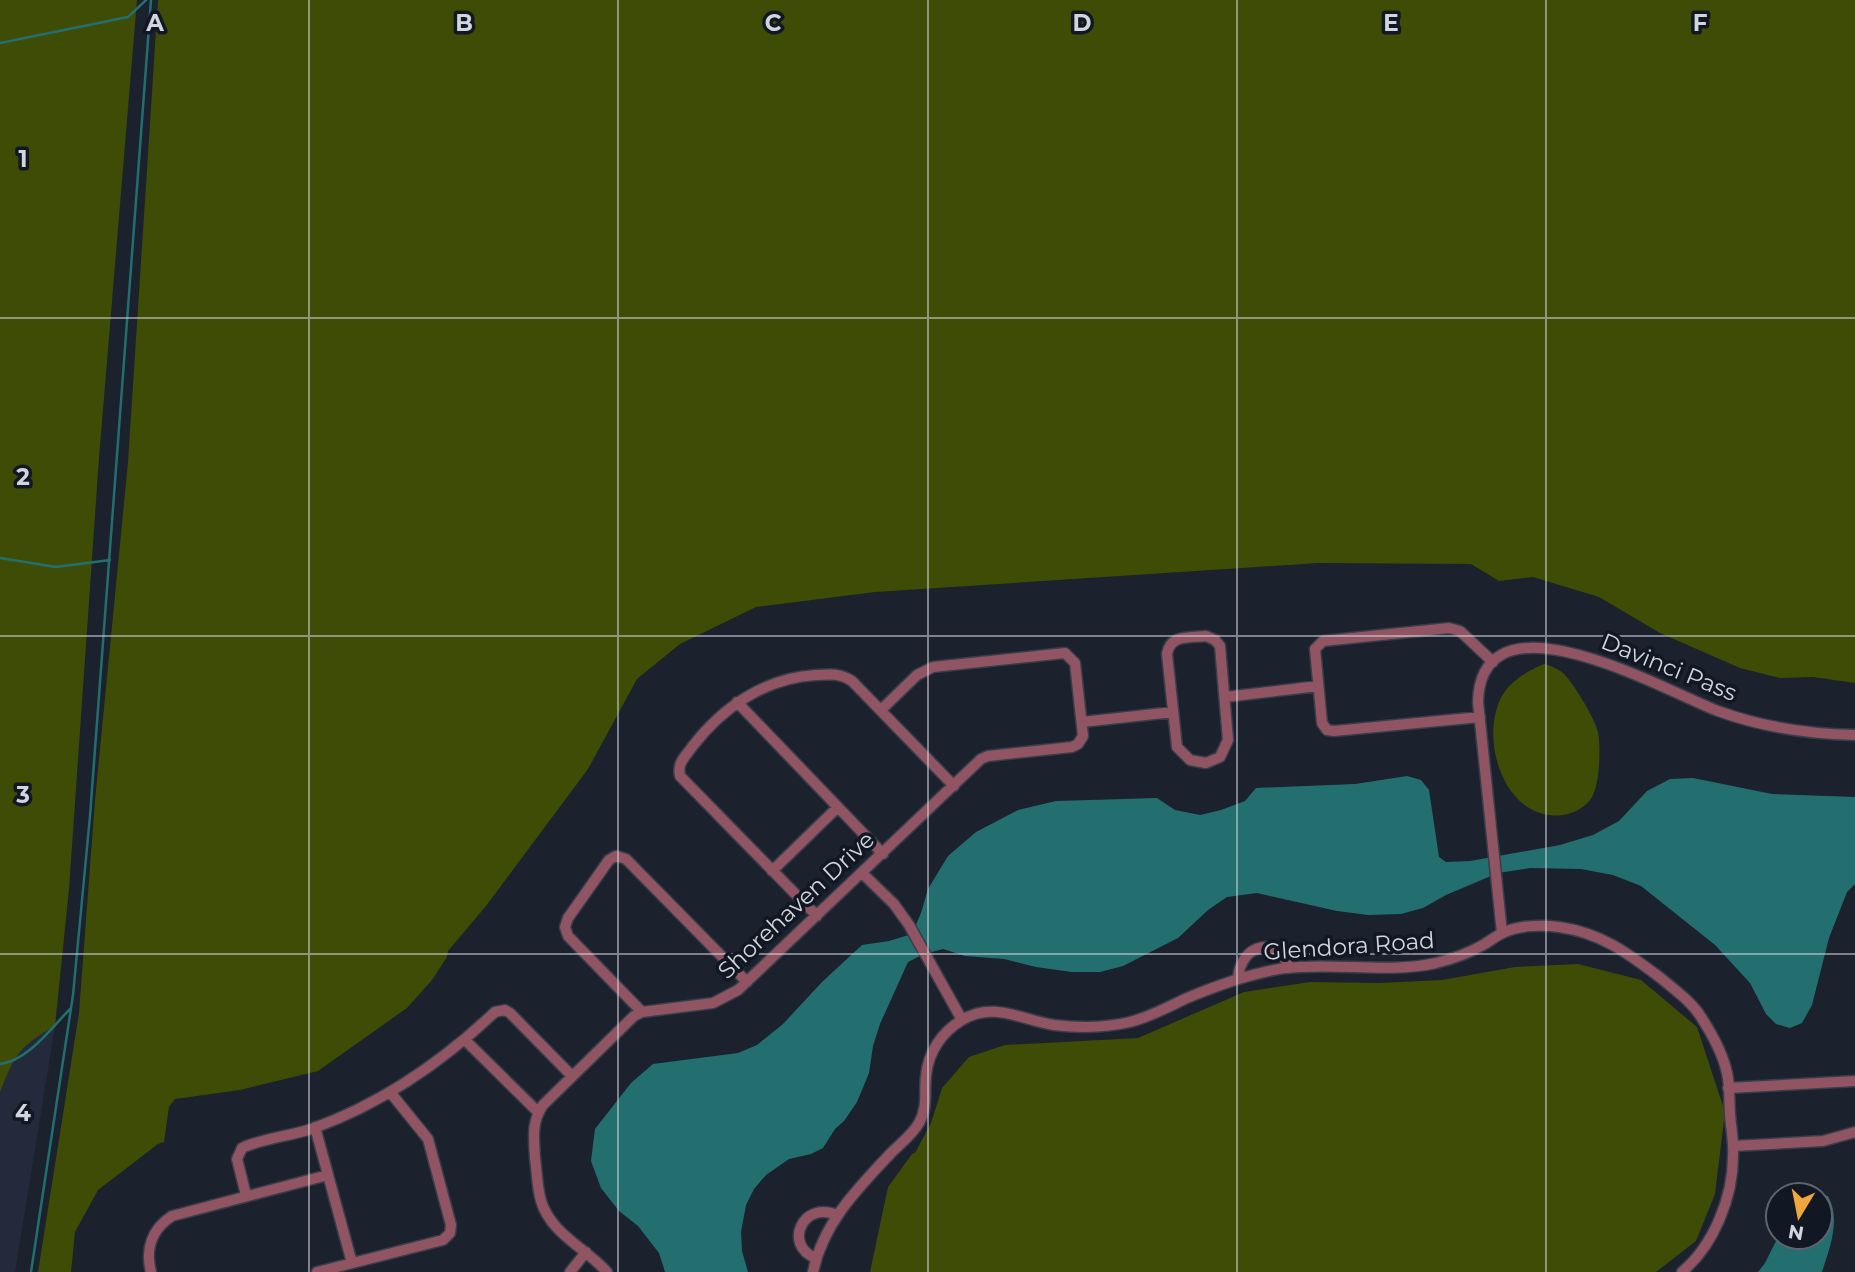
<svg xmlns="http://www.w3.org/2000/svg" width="1855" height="1272" font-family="Montserrat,sans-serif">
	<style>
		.built { fill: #222a3c }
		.green { fill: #3f4c05 }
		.water { fill: #236f70 }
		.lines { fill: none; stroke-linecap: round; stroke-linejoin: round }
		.stream { stroke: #236f70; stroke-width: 2.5 }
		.minor-casing { stroke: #383e49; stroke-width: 13 }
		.minor { stroke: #905463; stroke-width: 10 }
		.grid { fill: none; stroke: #d1d5dd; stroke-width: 2; stroke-opacity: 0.55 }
		.labels { text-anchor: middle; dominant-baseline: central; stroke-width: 7; stroke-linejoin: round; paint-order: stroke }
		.street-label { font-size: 23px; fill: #d1d5dd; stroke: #121823 }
		.grid-label { font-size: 23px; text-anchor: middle; font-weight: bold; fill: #d1d5dd; stroke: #121823; stroke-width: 7; stroke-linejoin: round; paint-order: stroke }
	</style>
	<rect width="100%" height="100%" fill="#1b212d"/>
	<path class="built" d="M55,1026l-40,246h-15v-179l8,-21 12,-21 10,-10z"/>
	<path class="green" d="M0,0h137l-38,458 -30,431 -14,137c-35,20 -41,29 -55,67z
		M158,0h1697v683l-42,-6 -33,1 -40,-10 -80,-35 -61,-36 -66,-20 -34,4 -28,-17 -153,-1 -443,29 -119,15 -76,37 -43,35 -49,90 -102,137 -38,45 -1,6 -15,23 -25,28 -89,63 -78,19 -65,9 -6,8 -5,35 -6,2 -60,46 -23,42 -4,40h-33l41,-259 16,-213 33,-338z
		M1544,664c6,1 14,5 19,9 10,9 32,46 35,59 3,16 2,56 -8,68 -6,8 -18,14 -27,15 -58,8 -85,-76 -61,-119 8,-15 27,-26 42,-32z
		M1578,964l63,16 56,47 28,85 -10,82 -19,47 -40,31h-786l18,-85 24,-33 3,-1 16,-30 11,-35 27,-31 36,-12 133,-7 106,-46 66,-10 69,1 63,-3 73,-13z"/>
	<path class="water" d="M1407,776l14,4 8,10 10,67 7,5 24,-1 90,-16 33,-10 26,-14 28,-30 23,-12 23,-1 79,16 83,3v87l-8,8 -18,46 -17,67 -10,18 -12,5 -14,-4 -10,-10 -16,-31 -35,-38 -74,-59 -28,-11 -32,-6 -51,-1 -32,5 -52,22 -23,13 -22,6 -33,1 -31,-4 -80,-18 -30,4 -19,13 -30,28 -55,28 -23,6h-28l-36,-5 -32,-8 -39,-3 -22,-7 -19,5 -16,8 -28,62 -7,22 -4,27 -12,29 -13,19 -9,8 -12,19 -12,6 -22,5 -23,16 -12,14 -8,16 -5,27 1,19 6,21h-83l-6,-19 -21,-27 -19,-15 -18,-23 -10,-27 4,-32 36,-46 22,-19 85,-11 19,-8 26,-21 39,-42 40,-37 27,-4 23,-7 9,-21 7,-24 20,-33 28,-24 42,-22 38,-9 101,-3 18,12 25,5 21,-5 24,-9 11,-13 99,-4z
		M1820,1195l8,1c13,24 2,51 -6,76h-64l7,-9 13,-26h42z"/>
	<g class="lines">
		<path class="stream" d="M0,43l128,-26 18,-17
			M0,558l56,9 54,-7
			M0,1064c28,-3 52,-37 71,-56
			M31,1272l42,-277 17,-179 61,-816"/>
		<g class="minor-casing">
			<path id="minor" d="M1206,636l9,4 5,6 8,94 -8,17 -14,6 -16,-3 -13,-13 -10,-93c3,-20 23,-16 39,-18z
				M1225,697l93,-11
				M737,702l146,152
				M1480,717l-146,14 -7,-1 -5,-7 -7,-74 8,-8 126,-13 11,3 33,31
				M1082,722l91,-10
				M772,871l66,-64
				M862,873l32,31 15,21 53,95
				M817,916l-137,-140c-3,-13 5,-19 12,-29 30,-39 72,-69 124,-72 14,-1 24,-2 36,6l102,105
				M1502,933l-24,-231c3,-118 191,-9 240,9 44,16 90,23 137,24
				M1238,979c2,-36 41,-44 51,-11
				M642,1012l-74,-76 -3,-9 3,-9 41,-58 7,-4 10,3 121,123
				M465,1040l73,72
				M1728,1088l127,-7
				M315,1127l37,136
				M1733,1146l90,-5 32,-9
				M246,1195l-9,-36 5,-11c21,-10 50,-12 72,-20 69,-25 129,-67 181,-116l10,-2 5,3 62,63
				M816,1258c-33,-12 -14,-58 21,-43
				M151,1272c-6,-23 1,-43 21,-56l156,-41
				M317,1272l126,-32 7,-7 1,-8 -23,-86 -38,-47
				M570,1272l16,-20
				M607,1272c-21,-24 -56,-38 -66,-71 -4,-14 -4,-29 -6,-43 -1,-20 -4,-35 8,-53l91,-89 8,-4 71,-9 25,-13 243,-231 7,-3 84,-9 6,-3 5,-8 -8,-73 -10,-10 -132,14 -16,8 -36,35
				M813,1272c10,-49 45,-84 78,-119 10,-10 21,-18 28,-30 9,-16 5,-30 7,-47 2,-24 16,-44 36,-56 31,-19 60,0 92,5 25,3 51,3 76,-3 20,-5 38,-15 57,-24 31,-13 65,-25 98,-30 51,-6 102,6 151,-5 16,-4 31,-9 45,-17 8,-4 16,-11 24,-14 15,-7 38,-7 54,-5 43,6 70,27 103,52 14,12 30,23 39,38 11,17 22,37 26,56 3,13 2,28 3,41 1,14 4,28 3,42 0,41 -19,89 -51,116"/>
		</g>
		<use href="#minor" class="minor"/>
	</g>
	<path class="grid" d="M309,0v1272M618,0v1272M928,0v1272M1237,0v1272M1546,0v1272M0,318h1855M0,636h1855M0,954h1855"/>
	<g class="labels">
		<g class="street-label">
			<text transform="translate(1669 667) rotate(22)">Davinci Pass</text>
			<text transform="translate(796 905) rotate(-43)">Shorehaven Drive</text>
			<text transform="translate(1349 946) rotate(-4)">Glendora Road</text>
		</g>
	</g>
	<g class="grid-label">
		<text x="155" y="31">A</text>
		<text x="464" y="31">B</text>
		<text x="773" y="31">C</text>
		<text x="1082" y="31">D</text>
		<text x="1391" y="31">E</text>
		<text x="1700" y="31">F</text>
		<text x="23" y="167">1</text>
		<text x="23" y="485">2</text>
		<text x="23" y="803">3</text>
		<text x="23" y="1121">4</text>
	</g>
	<g transform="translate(1799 1216) rotate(190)"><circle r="33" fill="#121823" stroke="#5e646d" stroke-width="2"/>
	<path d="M0-5L12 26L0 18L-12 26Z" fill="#efa73d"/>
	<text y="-10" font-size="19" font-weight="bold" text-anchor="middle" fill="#d1d5dd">N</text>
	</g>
</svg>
